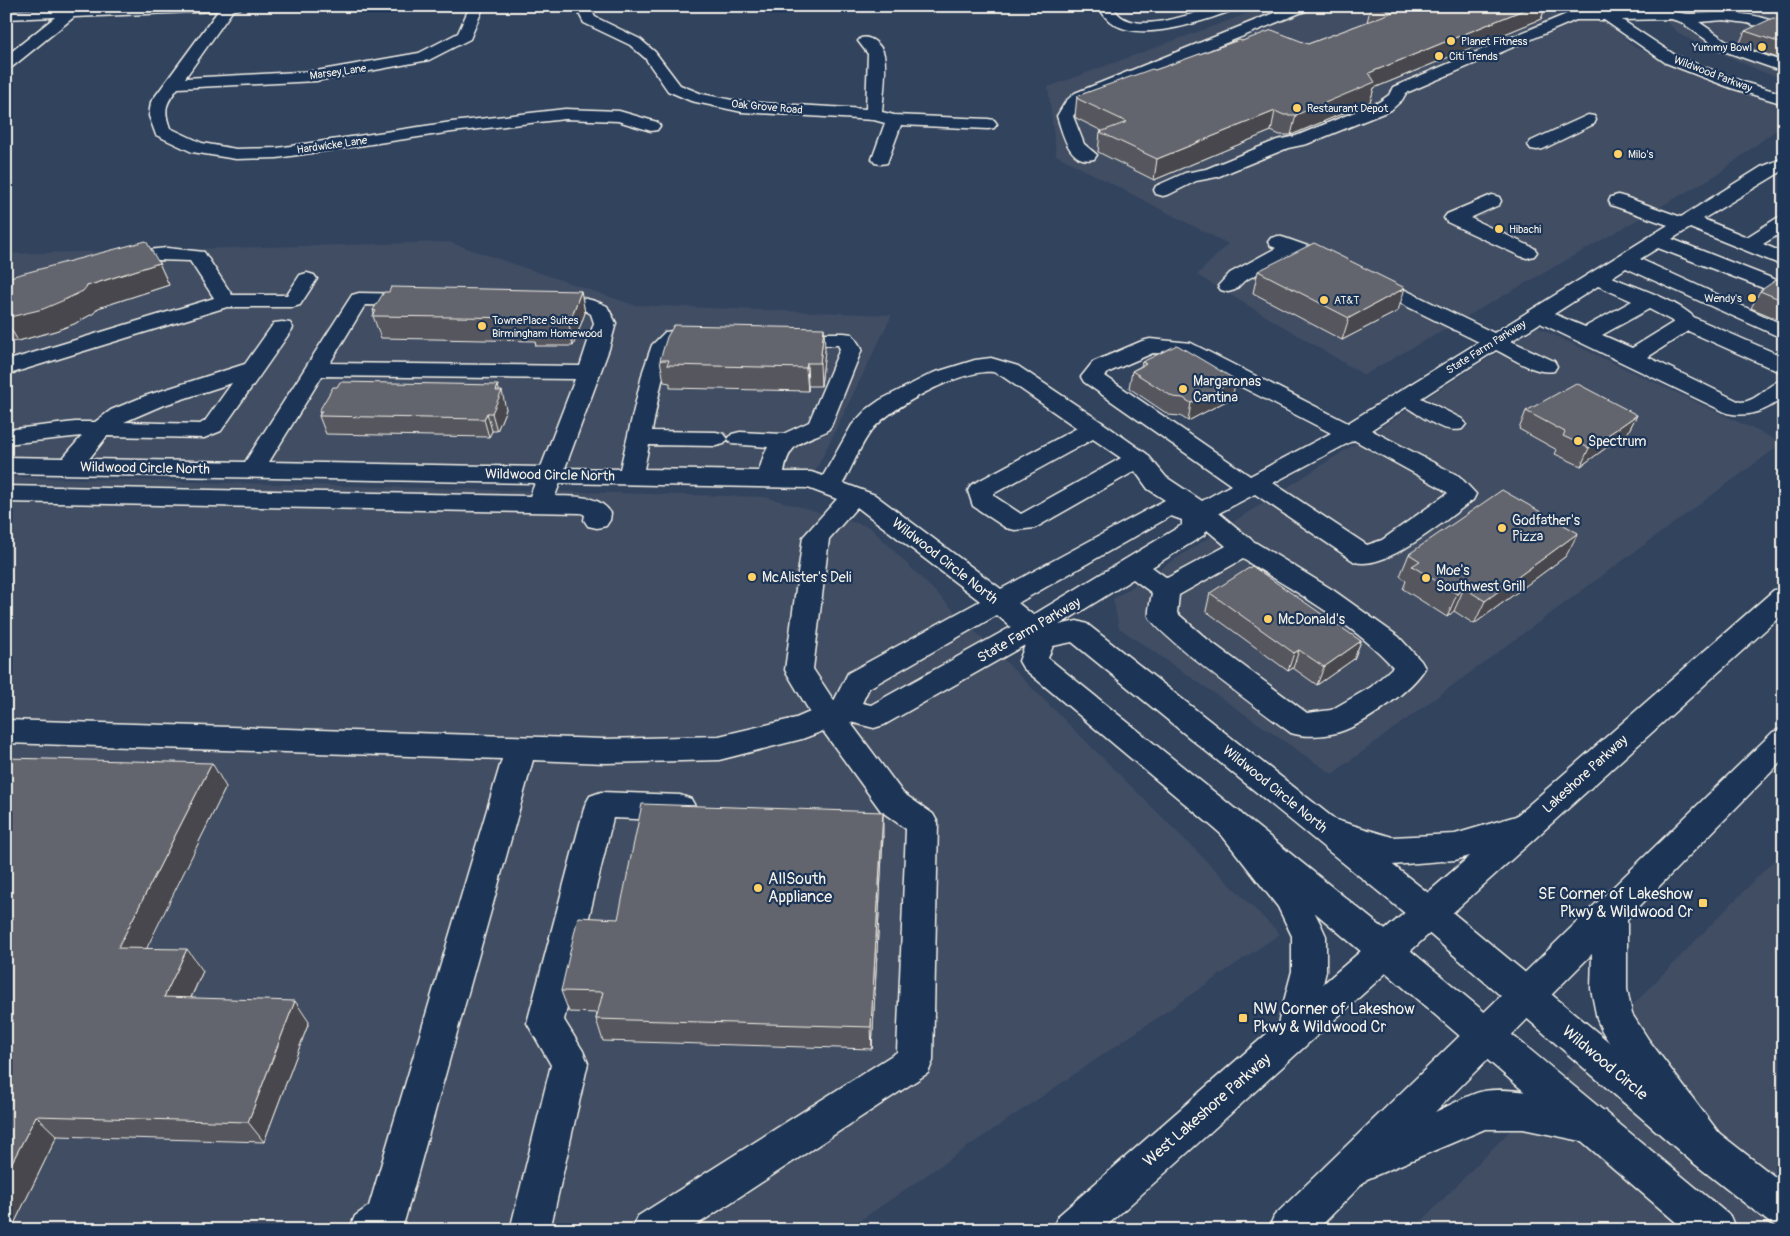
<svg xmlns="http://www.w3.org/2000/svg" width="1790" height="1236" font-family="Pangolin,sans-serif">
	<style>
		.built { fill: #414d63 }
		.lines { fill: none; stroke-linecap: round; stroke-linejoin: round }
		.minor-casing { stroke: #f4f1e8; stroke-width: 3 }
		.major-casing { stroke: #f4f1e8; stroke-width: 3 }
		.minor { fill: #1d3557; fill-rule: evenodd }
		.major { fill: #1d3557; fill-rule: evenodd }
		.wall { fill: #56575f; stroke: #f4f1e8 }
		.shaded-wall { fill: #46474d; stroke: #f4f1e8 }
		.building { fill: #64656e; stroke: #f4f1e8 }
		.poi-dot { fill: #ffd166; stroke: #1d3557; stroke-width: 2 }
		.labels { text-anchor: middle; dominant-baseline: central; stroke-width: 4.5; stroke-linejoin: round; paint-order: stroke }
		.far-poi-label { font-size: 11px; fill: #f4f1e8; stroke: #1d3557; text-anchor: start }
		.far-street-label { font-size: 11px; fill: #f4f1e8; stroke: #1d3557 }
		.poi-label { font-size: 14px; fill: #f4f1e8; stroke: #1d3557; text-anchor: start }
		.street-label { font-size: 14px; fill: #f4f1e8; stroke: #1d3557 }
		.near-poi-label { font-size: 16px; fill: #f4f1e8; stroke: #1d3557; text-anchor: start }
		.near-street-label { font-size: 16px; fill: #f4f1e8; stroke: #1d3557 }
	</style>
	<rect width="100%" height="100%" fill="#32435e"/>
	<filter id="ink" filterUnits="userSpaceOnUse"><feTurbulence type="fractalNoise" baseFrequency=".02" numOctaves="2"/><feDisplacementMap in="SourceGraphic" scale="10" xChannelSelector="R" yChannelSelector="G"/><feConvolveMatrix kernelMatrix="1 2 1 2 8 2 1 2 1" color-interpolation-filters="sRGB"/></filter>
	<g filter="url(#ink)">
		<path class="built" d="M1268,6h321l47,42 148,58v18l-66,50 -354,201 -167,-100 31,-31 -172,-89 -8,-68z
			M1649,6h135v72l-19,-5 -83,-37z
			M449,242l185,63 258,10 -81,165 -805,-15v-211z
			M1537,327l246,116 -451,331 -213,-146 -6,-29z
			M6,477l760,20 104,30 410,407 -434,296h-840z
			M1784,850v380h-371z"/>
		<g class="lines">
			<g class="minor-casing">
				<path id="minor" d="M70,6h172l-2,3 -7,1 -48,68 131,-7 103,-18 39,-20 12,-27h14l-14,33 -41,21 -113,21 -138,7c-12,15 -15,21 -8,40l32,15 34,6 41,-1 175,-26 113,-13 54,2 38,11 3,4 -3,4 -6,1 -33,-10 -53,-2 -113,13 -175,26 -41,1 -44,-7 -36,-17 -7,-19 2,-14 67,-91 -144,6 -62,50 -6,2v-13l49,-39 -49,2v-8l60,-3z
					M575,6h14l6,11 45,22 15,13 25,33 22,9 40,8 124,7 2,-55 -10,-13 3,-3c9,-3 21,7 23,17 3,14 -1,42 -2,57l12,3 94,4 6,1 3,4 -3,4 -6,1 -87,-4 -14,38 -6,1 -6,-1 -3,-4 13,-36 -11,-3 -132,-8 -51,-11 -23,-10 -23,-33 -15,-13 -46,-22z
					M1099,6h14c14,34 79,7 102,1 7,-2 16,-1 23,-1l-2,3c-32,12 -119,45 -137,-3z
					M1291,6h21l-2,3 -223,90 -14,17 11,28 13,11 -3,4c-25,6 -31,-25 -37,-43l9,-15 9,-8z
					M1603,7l8,4c20,0 39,-1 59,0 6,0 12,3 19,3 38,-1 57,-4 95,11v9l-37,-11 -23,-3 -25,2 32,22 53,18v10l-63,-22 -40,-28 -10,-3 -49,1 56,37 65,25 41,12v10l-53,-16 -65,-25 -62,-43h-28l-170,73 -4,7 -11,10 -84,34 -19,4 -71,29 -21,4 -26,13 -7,2 -7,-2 -2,-4 2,-4 29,-13 21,-4 71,-29 19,-4 83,-34 10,-7 4,-8 176,-74 27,-2 2,-3z
					M1588,115l6,1 2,4 -2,4 -51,25 -6,1 -6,-1 -3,-4 3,-4z
					M1784,158v12l-81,49 44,18 30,-19 7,-2v15l-21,13 21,9v13l-94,-38 -18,11 112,44v13l-126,-48 -18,11 144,66v14l-158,-71 -14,9c25,11 63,22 83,41l89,39v17l-96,-43 -40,26 92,45c18,0 28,-19 44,-23v18c-18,14 -35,21 -57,16l-187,-90 -29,18 43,20 3,5 -3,5c-19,4 -41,-13 -58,-21l-75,48 41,21 4,5 -4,5c-19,5 -40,-13 -56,-22l-35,23 88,46 17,18 -3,6c-27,19 -86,71 -118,62l-100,-68 -36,19 34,28 80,49 66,47 22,24 4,7c-12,21 -56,53 -80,62 -15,6 -38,8 -54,3 -20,-15 -138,-101 -142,-117 -1,-6 2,-16 3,-23l-19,-14 -74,46 18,-4 10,3 354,279 278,230 65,51v45l-14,-6 -79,-62 -274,-238 -345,-281 -19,4 -5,12 351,283 331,275 6,14h-51l-310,-267 -352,-295 -4,-7 6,-16 -141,80 -10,3 -24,-6 53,71 30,21 5,9 -5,238 -5,12 -239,157h-57l6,-14 259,-164 9,-223 -25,-18 -58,-80 -21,8 -83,21 -114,3 -72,-3 -128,459 -4,11h-52l6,-14 14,-10 133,-447 -496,-16v-23l599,19 114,-3 77,-18 14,-6 -25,-42 18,-133 34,-38 -29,-11 -248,-5 -5,13c20,1 43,-2 56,17l-1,7 -4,6 -9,2 -9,-2 -4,-6 1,-5 -4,-2 -575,-11v-16l524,10 5,-13 -529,-10v-16l57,1 19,-22 -76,8v-14l69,-8h20l16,-12 34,-14 100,-32 29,-41 8,-1 8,1 3,5 -72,103 -17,7 -97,-2 -18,23 156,3 107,-167 7,-2 57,1 7,2 3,4 -3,4 -7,2 -51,-1 -35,58 250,3 14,-43 -3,-9 -5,-3 -46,-5 -3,-4 3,-4c18,-5 50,-1 67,8l9,17 -7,26 -44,119 55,1 23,-98 9,-26 13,-13 8,-1 35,2 3,5 -3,5 -8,1h-22c-14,11 -22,68 -26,87l64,1 8,2 4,5 -4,5 -8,2 -67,-1 -5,24 115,2 5,-16 4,-8 -36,-3 -4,-5 4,-5 8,-2 43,2 26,-12 31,-73 -2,-4h-50l-8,-1 -3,-5 3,-5 8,-1h56l8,1 10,15 -31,77 -4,5c-25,11 -38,11 -43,41h27l12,4 29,-51 14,-15 14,-10 53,-27 42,-13 16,-2 27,8 85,57 44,31 19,23 36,24 29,-16 -147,-103 -3,-5 12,-15 49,-21 8,-2 41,4 157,80 131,-81 -160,-79 -25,-9 -50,27 -9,9 -7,2 -7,-2 -3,-4 12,-13 46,-25 -5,-2 -3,-4 3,-4 7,-2 7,2 48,17 161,78 174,-108 -57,-20 -2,-4 2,-4 7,-2 7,2 56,20 80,-50zM1598,286l34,15 -47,26 -31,-13zM1649,309l25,13 -42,26 -30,-13zM1153,353l25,1 153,79 -81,43 -145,-100 4,-4zM993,372l9,4 75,52 -106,57 -3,6 5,15 33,22 9,2 20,-2 100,-57 13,18 17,11 -164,89 -126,-94 -32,-12c10,-17 17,-39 30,-54 20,-23 89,-60 120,-57zM322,376l253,3 -34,88 -272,-5zM232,383l-27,38 -5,3 -76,-2 37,-16zM1093,439l28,19 -100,56 -27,-18 -1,-2zM1354,440l87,48 7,5 -66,47 -15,5 -94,-62zM857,507l123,94 -132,72 -14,28 -21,-32 16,-130zM1171,516l11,4v5l-149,90 -15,-12zM1207,530l19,16 -59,32 -15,-11 52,-32zM1243,559c48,30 113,66 150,108l-22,20 -40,23 -24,3 -100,-74 -30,-26 2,-18zM997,615l14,12 -140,78 -9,-2 7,-15z
					M1492,195l7,2 2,4 -2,4 -29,13 64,30 3,4 -3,4 -7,2 -7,-2 -73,-34 -3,-4 3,-4z
					M167,248l37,4 28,43h55l13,-20 7,-2 7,2 3,4 -17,26 -7,2h-66l-221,68v-14l208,-63 -24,-37 -33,-1 -39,7 -7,-2 -3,-4 3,-4 27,-6z
					M601,792l79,3 11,4 5,9 -5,9 -11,4 -67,-3 -49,202 19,31 5,12 -38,167h-40l41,-165 -24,-42 58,-218 5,-9z"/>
			</g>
			<g class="major-casing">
				<path id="major" d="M1784,588v25l-682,617h-50l6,-14 220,-192 14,-53v-35l-14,-29 -61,-78 -5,-9 5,-9 11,-4 11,4 63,76 19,38 5,11v35l-3,13 147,-128 -15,4 -63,5 -77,-26 -5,-9 5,-9 11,-4 66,20 63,-3 61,-18 258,-226z
					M1784,728v31l-157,160v70l5,25 16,25 71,94 5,14 -5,14 -14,5 -14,-5 -69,-98 -20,-32 -5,-12 -6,-30 1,-35 -157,158c15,-6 33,-18 49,-21 31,-5 92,8 121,20l5,13 -5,13 -14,6 -68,-14h-38l-118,50 -50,51h-49l6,-14 499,-484z"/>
			</g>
			<use href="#minor" class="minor"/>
			<use href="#major" class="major"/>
		</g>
		<path class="wall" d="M1371,6h175l-5,13 -167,69 -4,14 -79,33h-11l-9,-4 -117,49 -56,-28 2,-20 2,-1 -26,-13 -1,-2 2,-20 165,-55 66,3 59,-22z
			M1784,20v40l-45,-15 6,-14z
			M159,263l10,22 -71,23 -4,5 -20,11 -19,7 -37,10 -12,1v-64z
			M1258,271l140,40 -56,29 -89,-47z
			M1784,280v42l-33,-14 9,-17z
			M581,291l4,22 -12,33h-37l-1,-5 -154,-3 -8,-22 1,-2 -1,-4z
			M825,350l-4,36h-13v5l-138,-3v-5l-6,-1 -4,-22z
			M1142,362l90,36 -44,23 -8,-5 -11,-1 -40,-27 3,-17 9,-5z
			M499,391l7,18 -9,22h-5l-3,6 -163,-3 -7,-18 1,-2 -1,-3z
			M1526,411l111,4 -9,17 -47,34 -26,-12 2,-4 -38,-21z
			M1409,554l157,2 -92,68 -20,-13 -7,6 -44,-28 3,-8 -6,-5z
			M1210,593l151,48 -7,18 -37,26 -24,-17 -5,3 -82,-60z
			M6,758l220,29 -80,161 57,23 -12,27 118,24 -45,120 -207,-6 -46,94h-5z
			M883,836l-11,213 -269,-8 -7,-22 1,-6 -28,-1 -8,-21 57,-72z"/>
		<path class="shaded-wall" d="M1533,6h13l-5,13 -167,69 -4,14 -79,33 5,-20 73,-42z
			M1275,111l-4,20 -117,49 3,-21z
			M159,263l10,22 -71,23 -4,5 -20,11 -19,7 -37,10 -12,-21v-2l81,-32z
			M1405,288l-7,23 -56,29 7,-22z
			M581,291l4,22 -12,33 -4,-22z
			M824,328l1,22 -4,36 -1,-23z
			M807,363l1,23v5l-2,-23z
			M1236,380l-4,18 -44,23 3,-18z
			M498,385l2,10 2,-4 4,18 -9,22 -5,-18 4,-22z
			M487,413l5,18 -3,6 -5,-18z
			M1637,415l-9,17 -47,34 8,-18z
			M1578,533l-12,23 -92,68 11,-23z
			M1464,588l-10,23 -7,6 10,-23z
			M1361,641l-7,18 -37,26 7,-18z
			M1299,650l-6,18 -5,3 6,-18z
			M212,763l14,24 -90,183 -18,-22z
			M883,812v24l-11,213 -1,-22z
			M187,949l16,22 -22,48 -17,-22z
			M295,1001l14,21 -45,120 -16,-20z
			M36,1116l21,20 -46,94h-5v-56z"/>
		<path class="building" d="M1377,6h156l-164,67 6,9 -79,33h-12l-9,-4 -118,48 -57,-27 27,-10 -49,-23 -1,-3 75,-27 3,1 84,-30 3,1 30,-11 36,14 85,-32z
			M1773,18l11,2v24l-39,-13z
			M146,241l13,22 -72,23 -4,5 -21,10 -19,8 -37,9v-40z
			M1314,243l91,45 -56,30 -91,-47z
			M1779,278l5,2v21l-24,-10z
			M391,287l190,4 -12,33 -38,-1 2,-5 -160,-2 3,-5 -3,-1 11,-18h5z
			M674,325l150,3 -4,35h-13l-1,5 -139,-3 2,-5h-9l7,-23z
			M1177,345l59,35 -45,23 -8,-5 -10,-1 -41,-26 14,-7 -4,-2z
			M340,382l158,3 -2,6h6l-10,22h-5l-3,6 -165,-3 3,-5h-3l14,-24h4z
			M1576,383l61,32 -48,33 -26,-12 2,-4 -39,-21z
			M1502,490l76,43 -93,68 -21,-13 -7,6 -45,-28 8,-5 -11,-7z
			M1252,566l109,75 -37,26 -25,-17 -5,3 -84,-60z
			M6,758l206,5 -94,185 69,1 -23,48 131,4 -47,121 -212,-6 -30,58z
			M642,804l241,8 -12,215 -275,-8 7,-27 -42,-1 17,-74 40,2z"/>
	</g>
	<g class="poi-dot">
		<circle cx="1451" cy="41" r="5"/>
		<circle cx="1762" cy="47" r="5"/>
		<circle cx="1439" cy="56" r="5"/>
		<circle cx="1297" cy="108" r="5"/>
		<circle cx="1618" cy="154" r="5"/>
		<circle cx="1499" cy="229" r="5"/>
		<circle cx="1752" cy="298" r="5"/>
		<circle cx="1324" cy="300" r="5"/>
		<circle cx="482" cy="326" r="5"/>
		<circle cx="1183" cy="389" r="5"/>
		<circle cx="1578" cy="441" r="5"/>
		<circle cx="1502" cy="528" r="5"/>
		<circle cx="752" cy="577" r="5"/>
		<circle cx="1426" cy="578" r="5"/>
		<circle cx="1268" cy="619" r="5"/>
		<circle cx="758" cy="888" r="5"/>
		<rect x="1698" y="898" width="10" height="10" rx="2.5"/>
		<rect x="1238" y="1013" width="10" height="10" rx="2.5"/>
	</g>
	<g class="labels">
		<g class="far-poi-label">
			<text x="1461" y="41">Planet Fitness</text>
			<text x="1752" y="47" text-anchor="end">Yummy Bowl</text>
			<text x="1449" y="56">Citi Trends</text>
			<text x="1307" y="108">Restaurant Depot</text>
			<text x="1628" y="154">Milo's</text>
			<text x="1509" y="229">Hibachi</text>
			<text x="1742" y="298" text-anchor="end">Wendy's</text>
			<text x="1334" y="300">AT&amp;T</text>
			<text x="492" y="320">TownePlace Suites<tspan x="492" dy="13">Birmingham Homewood</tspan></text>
		</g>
		<g class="far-street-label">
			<text transform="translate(338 72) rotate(-8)">Marsey Lane</text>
			<text transform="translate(1713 74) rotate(21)">Wildwood Parkway</text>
			<text transform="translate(767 107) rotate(5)">Oak Grove Road</text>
			<text transform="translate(332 145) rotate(-8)">Hardwicke Lane</text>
			<text transform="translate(1486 347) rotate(-32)">State Farm Parkway</text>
		</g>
		<g class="poi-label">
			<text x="1193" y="381">Margaronas<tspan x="1193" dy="16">Cantina</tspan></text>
			<text x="1588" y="441">Spectrum</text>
			<text x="1512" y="520">Godfather's<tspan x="1512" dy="16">Pizza</tspan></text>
			<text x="1436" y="570">Moe's<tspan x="1436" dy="16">Southwest Grill</tspan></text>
			<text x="762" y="577">McAlister's Deli</text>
			<text x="1278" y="619">McDonald's</text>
		</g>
		<g class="street-label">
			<text transform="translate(145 468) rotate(1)">Wildwood Circle North</text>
			<text transform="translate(550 475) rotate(1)">Wildwood Circle North</text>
			<text transform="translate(945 561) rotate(38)">Wildwood Circle North</text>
			<text transform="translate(1029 630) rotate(-30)">State Farm Parkway</text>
			<text transform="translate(1585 774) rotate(-42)">Lakeshore Parkway</text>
			<text transform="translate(1275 789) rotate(39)">Wildwood Circle North</text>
		</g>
		<g class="near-poi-label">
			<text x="768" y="879">AllSouth<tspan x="768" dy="18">Appliance</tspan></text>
			<text x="1693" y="894" text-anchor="end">SE Corner of Lakeshow<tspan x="1693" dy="18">Pkwy &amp; Wildwood Cr</tspan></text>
			<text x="1253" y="1009">NW Corner of Lakeshow<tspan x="1253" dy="18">Pkwy &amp; Wildwood Cr</tspan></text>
		</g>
		<g class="near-street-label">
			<text transform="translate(1605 1063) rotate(40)">Wildwood Circle</text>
			<text transform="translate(1207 1110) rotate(-41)">West Lakeshore Parkway</text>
		</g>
	</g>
	<rect width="1790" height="1236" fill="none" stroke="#1d3557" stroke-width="25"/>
	<rect x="12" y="12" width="1765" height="1211" fill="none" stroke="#f4f1e8" stroke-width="2" filter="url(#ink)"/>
</svg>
